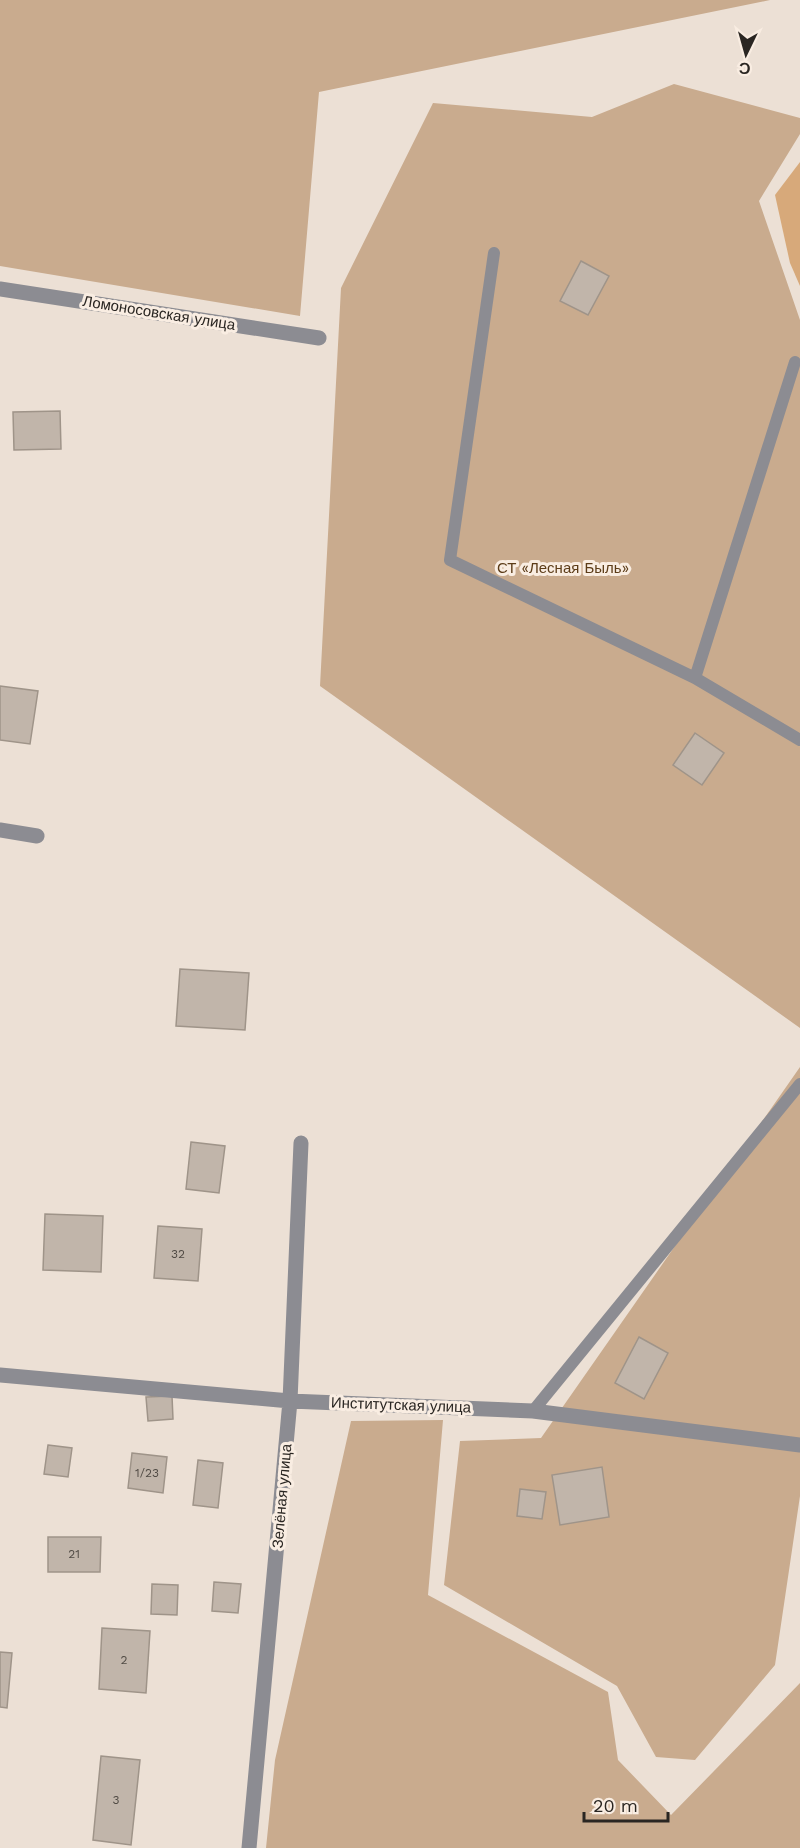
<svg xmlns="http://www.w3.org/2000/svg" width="800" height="1848" font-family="'Work Sans',sans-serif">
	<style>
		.green { fill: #c9ab8e }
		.water { fill: #d7a97a }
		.building { fill: #c1b5aa; stroke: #9f9489; stroke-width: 1.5 }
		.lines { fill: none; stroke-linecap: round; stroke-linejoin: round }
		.service { stroke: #8c8c92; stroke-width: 12 }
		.minor { stroke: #8c8c92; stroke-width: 15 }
		.labels { text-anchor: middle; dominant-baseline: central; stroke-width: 6; stroke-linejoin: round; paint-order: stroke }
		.number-label { font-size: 12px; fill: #504a44 }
		.street-label { font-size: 15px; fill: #2a2622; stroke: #f9ede2 }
		.park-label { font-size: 15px; fill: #5c3c18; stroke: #f9ede2 }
	</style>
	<rect width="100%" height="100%" fill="#ece0d5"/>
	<path class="green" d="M0,0h770l-451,92 -19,224 -300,-50z
		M674,84l126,34v16l-41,67 41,119v708l-480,-342 21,-398 92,-185 159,14z
		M800,1067v429l-25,169 -80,95 -39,-3 -39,-71 -173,-101 16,-144 81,-3z
		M443,1420l-15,175 180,97 10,68 53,55 129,-132v165h-534l9,-88 76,-339z"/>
	<path class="water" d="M800,162v124l-10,-23 -15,-68z"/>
	<path class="building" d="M581,261l28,15 -21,39 -28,-14z
		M60,411l1,38 -47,1 -1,-38z
		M0,686l38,5 -8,53 -30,-4z
		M695,733l29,20 -22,32 -29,-20z
		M180,969l69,4 -4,57 -69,-4z
		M191,1142l34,4 -6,47 -33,-4z
		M45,1214l58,2 -2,56 -58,-2z
		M158,1226l44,3 -4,52 -44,-3z
		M639,1337l29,16 -24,46 -29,-16z
		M172,1396l1,23 -25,2 -2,-24z
		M48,1445l24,3 -4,29 -24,-3z
		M132,1453l35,4 -4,36 -35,-5z
		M198,1460l25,3 -5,45 -25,-3z
		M602,1467l7,50 -49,8 -8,-50z
		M520,1489l26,3 -4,27 -25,-3z
		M48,1537h53l-1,35h-52z
		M214,1582l27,2 -3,29 -26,-2z
		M152,1584l26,1 -1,30 -26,-1z
		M102,1628l48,3 -4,62 -47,-4z
		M0,1652l12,1 -5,55 -7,-1z
		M101,1756l39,4 -9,85 -38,-5z"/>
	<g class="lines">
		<path class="service" d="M494,253l-44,307 245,118 105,62
			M695,678l100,-316
			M533,1411l267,-327"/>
		<path class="minor" d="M0,289l319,49
			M0,830l37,6
			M0,1375l290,26 243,10 267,34
			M249,1848l41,-447 11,-258"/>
	</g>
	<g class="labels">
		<g class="number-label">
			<text x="178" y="1254">32</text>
			<text x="147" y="1473">1/23</text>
			<text x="74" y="1554">21</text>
			<text x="124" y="1660">2</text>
			<text x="116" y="1800">3</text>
		</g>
		<g class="street-label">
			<text transform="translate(159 313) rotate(9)">Ломоносовская улица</text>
			<text transform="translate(401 1405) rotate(2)">Институтская улица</text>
			<text transform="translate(282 1496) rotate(-85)">Зелёная улица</text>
		</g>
		<g class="park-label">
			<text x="563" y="568">СТ «Лесная Быль»</text>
		</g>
	</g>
	<g transform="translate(746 54) rotate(185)" stroke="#f9ede2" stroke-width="4.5" paint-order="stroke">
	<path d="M0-4.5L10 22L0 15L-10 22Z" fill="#2a2622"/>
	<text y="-9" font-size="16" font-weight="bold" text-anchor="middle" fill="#2a2622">С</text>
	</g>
	<path d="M584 1812v9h84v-9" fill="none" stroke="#2a2622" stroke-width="3"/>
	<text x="593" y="1812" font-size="18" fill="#2a2622" stroke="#f9ede2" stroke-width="4.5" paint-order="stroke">20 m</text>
</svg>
